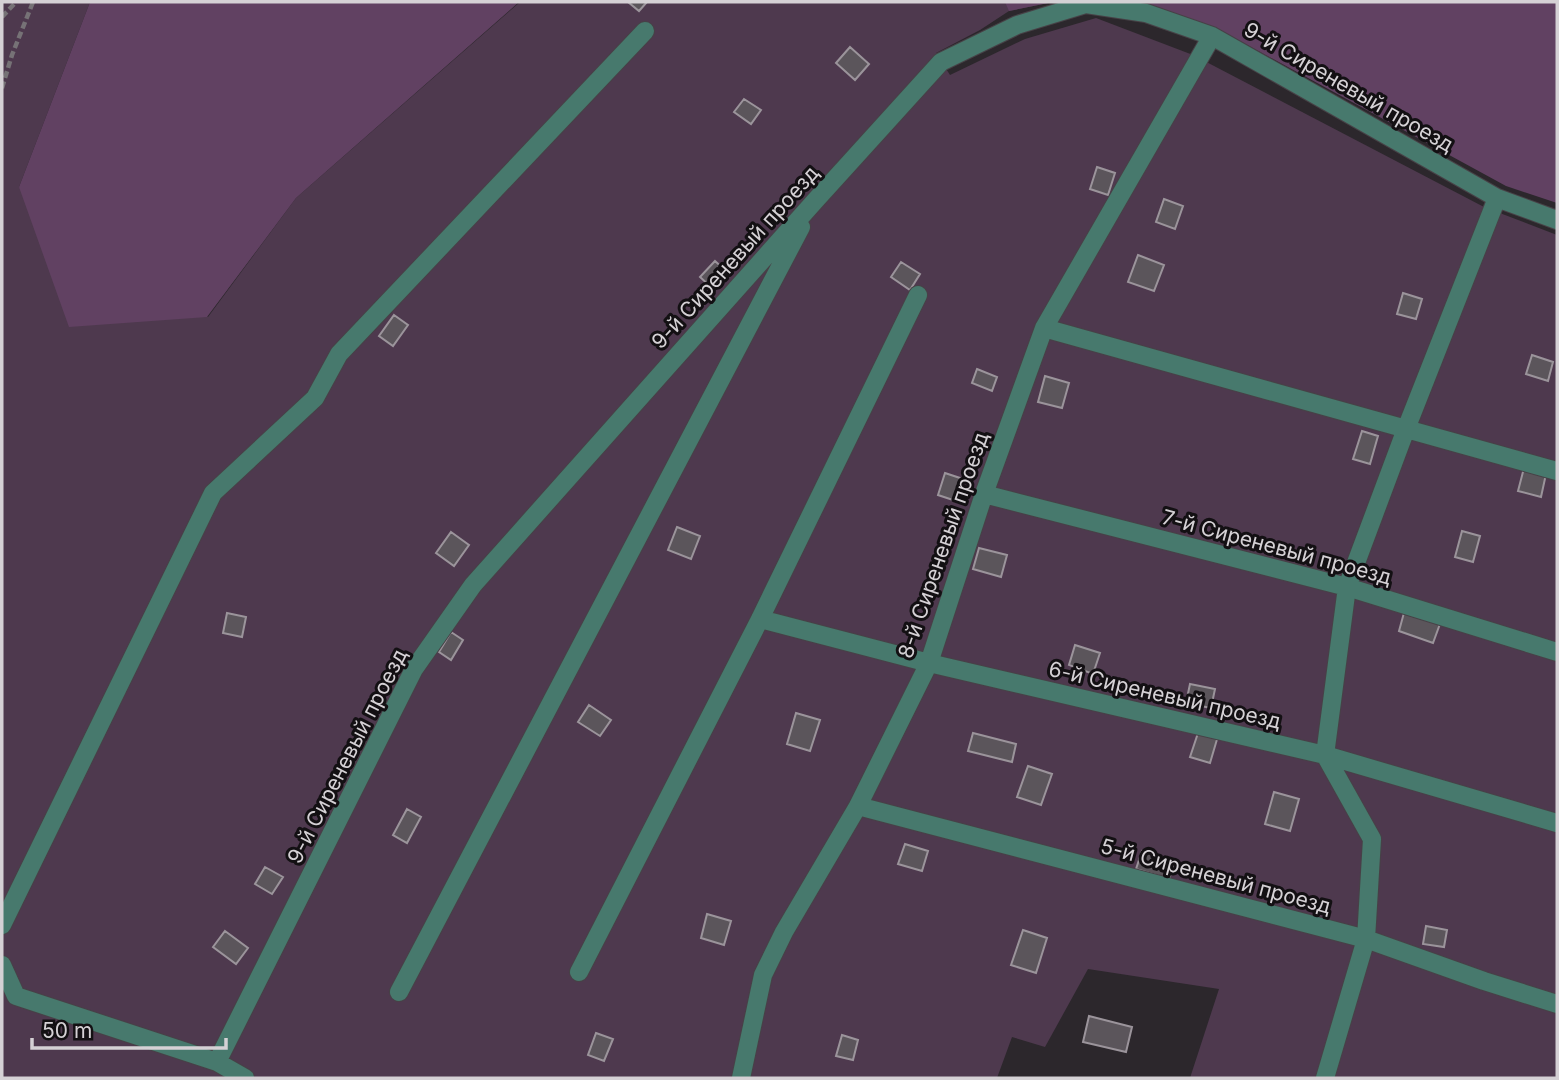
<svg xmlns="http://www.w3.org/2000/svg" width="1559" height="1080" font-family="Inter,sans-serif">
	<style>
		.green { fill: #4e394e }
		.forest { fill: #614162 }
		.building { fill: #5b555b; stroke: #9b949b; stroke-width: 2 }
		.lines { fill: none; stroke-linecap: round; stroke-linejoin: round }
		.minor-casing { stroke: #474247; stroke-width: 20 }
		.path { stroke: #767276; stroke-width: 4.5; stroke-dasharray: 7 3.5; stroke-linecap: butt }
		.minor { stroke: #47796d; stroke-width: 18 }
		.labels { text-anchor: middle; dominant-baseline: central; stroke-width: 6; stroke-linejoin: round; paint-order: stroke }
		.street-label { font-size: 21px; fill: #d5d1d5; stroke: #131013 }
	</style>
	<rect width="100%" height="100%" fill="#2c272c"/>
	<path class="green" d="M2,2h88l-71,185 189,130 88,-119 224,-196h533l-44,9 -29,19 -44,23 14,22 75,-36 71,-21 97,37 291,152 73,28v843h-367l29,-89 -131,-20 -43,78 -33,-10 -15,41h-995z"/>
	<path class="forest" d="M90,2h429l-223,196 -89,119 -138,10 -50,-140z
		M1005,2h48l-44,9z
		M1126,2h431v201l-51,-17 -288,-157 -68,-24z"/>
	<path class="building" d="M628,2h19l-8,9z
		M850,47l19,17 -14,16 -19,-17z
		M744,99l17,11 -10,14 -17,-12z
		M1097,167l18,6 -7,22 -18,-6z
		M1164,199l19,7 -8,23 -19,-7z
		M1138,255l26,10 -10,26 -26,-9z
		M715,261l11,10 -14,17 -12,-11z
		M901,262l19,12 -10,16 -19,-13z
		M1403,293l19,6 -6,20 -19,-5z
		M394,315l14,10 -15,21 -14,-10z
		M1532,355l21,7 -5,19 -22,-7z
		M977,369l20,8 -5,14 -20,-8z
		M1045,376l24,7 -7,25 -24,-6z
		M1362,431l16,5 -8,28 -17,-5z
		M1524,468l22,6 -5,23 -23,-6z
		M945,473l18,6 -7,22 -18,-6z
		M677,527l23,9 -9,23 -23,-9z
		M1462,531l18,5 -7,26 -18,-5z
		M451,532l18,13 -15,21 -18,-13z
		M979,548l28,7 -6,22 -28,-8z
		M1405,609l36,12 -8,22 -34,-12z
		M227,613l19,4 -4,20 -19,-4z
		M451,632l12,8 -12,20 -12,-8z
		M1075,645l25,8 -7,21 -24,-9z
		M1190,684l25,5 -4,19 -25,-5z
		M589,705l22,15 -11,16 -22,-14z
		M796,713l24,7 -10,31 -23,-7z
		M1199,730l19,6 -8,27 -20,-6z
		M973,733l43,11 -4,18 -44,-11z
		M1028,766l24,8 -11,31 -24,-8z
		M1274,792l25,7 -9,32 -25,-7z
		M407,809l14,8 -14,26 -14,-8z
		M905,844l23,7 -6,20 -24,-7z
		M1142,851l33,10 -6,18 -33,-10z
		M265,867l18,10 -11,17 -17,-10z
		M707,914l24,7 -7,24 -23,-7z
		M1426,926l21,4 -3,17 -21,-3z
		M1023,930l24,8 -11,35 -25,-8z
		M225,931l23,17 -12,16 -23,-17z
		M1089,1016l43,11 -6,25 -43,-10z
		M596,1033l17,6 -9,22 -16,-6z
		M842,1035l16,5 -5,20 -17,-4z"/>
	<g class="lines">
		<g class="minor-casing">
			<path id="minor" d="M1044,328l513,143
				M984,494l363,93 210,65
				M760,619l169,44 396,92 232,68
				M858,806l508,133 118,42 73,23
				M2,925l211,-432 102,-95 24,-44 306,-323
				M2,965l14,31 201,66 28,16
				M579,972l181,-353 158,-324
				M399,992l402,-765
				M217,1062l197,-393 59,-84 341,-383 127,-140 76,-37 69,-21 60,9 66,23 285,162 60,22
				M741,1078l22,-103 21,-43 74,-126 71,-143 55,-169 60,-166 168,-292
				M1325,1078l41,-139 6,-100 -47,-84 22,-168 59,-158 91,-231"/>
		</g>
		<path class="path" d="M2,17l14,-15
			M2,88l10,-33 21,-53"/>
		<use href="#minor" class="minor"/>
	</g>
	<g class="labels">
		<g class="street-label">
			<text transform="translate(1349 87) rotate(30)">9-й Сиреневый проезд</text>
			<text transform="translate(735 257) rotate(-48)">9-й Сиреневый проезд</text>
			<text transform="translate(943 545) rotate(-71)">8-й Сиреневый проезд</text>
			<text transform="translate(1277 547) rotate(15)">7-й Сиреневый проезд</text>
			<text transform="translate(1165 695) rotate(13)">6-й Сиреневый проезд</text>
			<text transform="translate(347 756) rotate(-63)">9-й Сиреневый проезд</text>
			<text transform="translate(1216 876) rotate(15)">5-й Сиреневый проезд</text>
		</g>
	</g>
	<rect width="1559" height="1080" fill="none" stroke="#d5d1d5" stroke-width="7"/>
	<path d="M32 1038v10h194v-10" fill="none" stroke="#d5d1d5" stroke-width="3.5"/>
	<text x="42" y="1038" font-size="21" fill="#d5d1d5" stroke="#131013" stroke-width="5" paint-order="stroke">50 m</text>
</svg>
